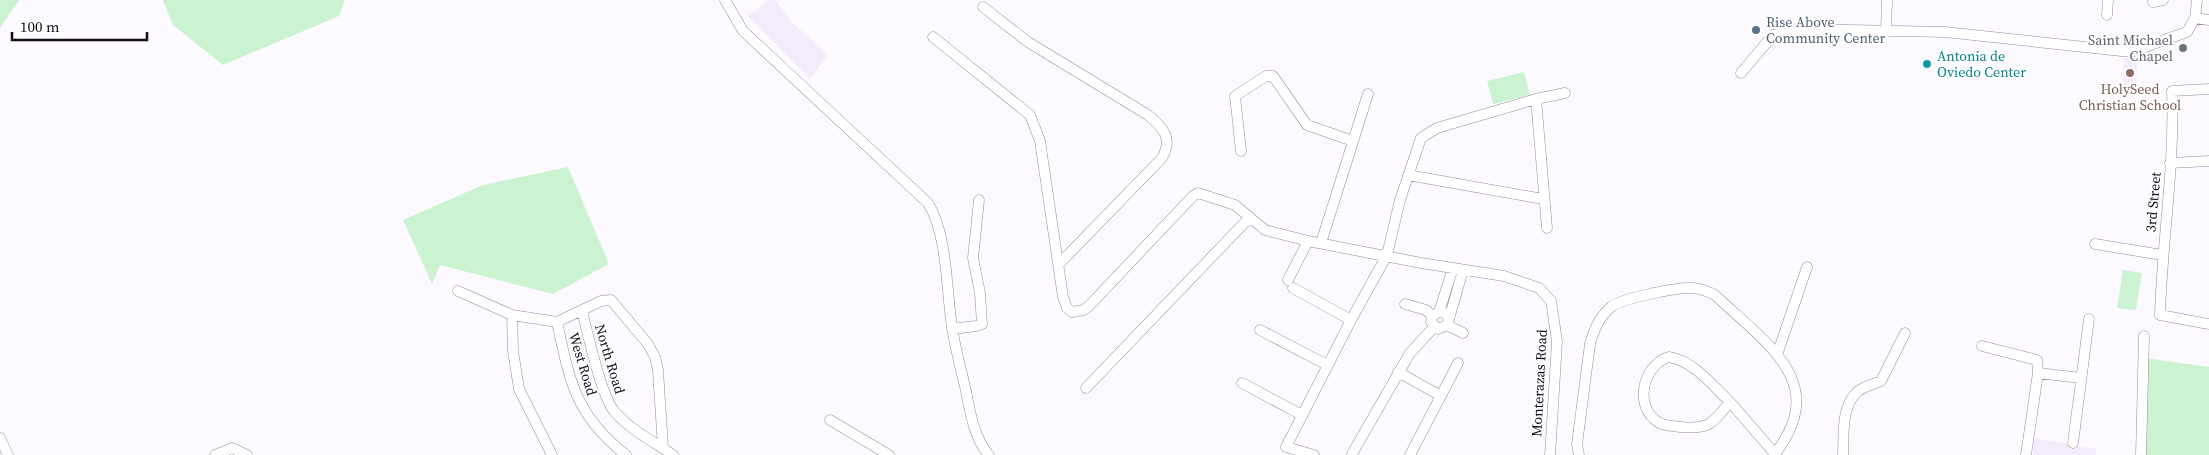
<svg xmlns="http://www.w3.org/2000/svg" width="2209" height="455" font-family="'Source Serif 4',serif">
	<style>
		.built { fill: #f4ecfa }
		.green { fill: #cbf3d1 }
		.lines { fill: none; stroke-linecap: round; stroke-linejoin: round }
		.minor-casing { stroke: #9787a3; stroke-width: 11 }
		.minor { stroke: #fff; stroke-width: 10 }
		.service-dot { fill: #5c6f8a; stroke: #fff; stroke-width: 2 }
		.worship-dot { fill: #6b7280; stroke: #fff; stroke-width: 2 }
		.culture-dot { fill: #0f9aa8; stroke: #fff; stroke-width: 2 }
		.education-dot { fill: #8d6e63; stroke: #fff; stroke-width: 2 }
		.labels { text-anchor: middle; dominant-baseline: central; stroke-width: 4; stroke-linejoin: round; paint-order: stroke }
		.service-label { font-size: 14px; fill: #4e5e75; stroke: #fff; text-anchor: start }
		.worship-label { font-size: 14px; fill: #5b616d; stroke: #fff; text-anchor: end }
		.culture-label { font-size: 14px; fill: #0d838f; stroke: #fff; text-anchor: start }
		.education-label { font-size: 14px; fill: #785e54; stroke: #fff }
		.street-label { font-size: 14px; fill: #130d17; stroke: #fff }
	</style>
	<rect width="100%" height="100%" fill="#fcf9ff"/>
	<path class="built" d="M768,0h7l17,22 36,33 -18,24 -62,-63z
		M2124,58h13l-1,30h-13z
		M2035,438l61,11v6h-63z"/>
	<path class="green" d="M0,0h19l-19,28z
		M163,0h182l-6,16 -116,49 -50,-40z
		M1524,72l6,23 -37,9 -6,-23z
		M568,167l41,97 -56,30 -113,-29 -8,19 -29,-64 80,-35z
		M2123,270l19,3 -6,37 -19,-2z
		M2145,358l64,9v88h-65z"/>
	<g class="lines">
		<g class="minor-casing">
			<path id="minor" d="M725,0l18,31 185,172c20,33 18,86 24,124 3,21 9,42 14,64 4,20 8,48 23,64
				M2153,2l10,-2
				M983,7l45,35 120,73c16,13 25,24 14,43l-103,106
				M2107,15l1,-15
				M2195,18l14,2
				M1886,31l1,-31
				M933,37l97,78 10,26 23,156 4,11 5,4 12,-2 5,-4 104,-110 5,-3 37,12 30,25 43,11 113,22 83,13 35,12 12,13 6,40 -7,114
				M1741,73l32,-38 30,-6 142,3 186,20 56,-20 8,-14 2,-18
				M2209,89l-37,2c3,75 -10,150 -12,224l49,9
				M1536,99l11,129
				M1241,151l-6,-55 31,-20h7l34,49 46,16
				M2170,163l39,-2
				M1408,175l135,24
				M1321,243l47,-149
				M2095,244l67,11
				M1288,280l20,-39
				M1293,288l58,32
				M458,291l54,24 45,7 44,-21 10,-1 37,44 7,13 3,13 5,78
				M1405,304l21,6 6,6
				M582,311c6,23 19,84 32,100 15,18 40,31 59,44
				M1439,312l6,1 4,6 -2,6 -9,4 -7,-7 1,-6 7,-4 14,-44
				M512,315l1,36 6,38 33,66
				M1449,319l14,-49
				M557,322c13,60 18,93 69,133
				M1447,325l16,8
				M952,329l24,-3 6,-2 -2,-31 -7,-35 6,-58
				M1260,330l67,35
				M1982,346l55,14 1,13 -12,82
				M1777,355l30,-88
				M1669,357c25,4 44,29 61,45 -6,7 -13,17 -21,22 -8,4 -18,4 -27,3 -10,-1 -21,-1 -28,-8 -20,-18 -9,-55 15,-62z
				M1398,372l43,24
				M2038,373l43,5
				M1242,383l60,32
				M1086,388l164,-171
				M1730,402l46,53
				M830,420l59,35
				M0,438l8,17
				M2073,443l16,-124
				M1352,454l58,-101 24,-26
				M215,455l17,-7 15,7
				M1314,455l-28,-8 65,-127 36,-65 13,-55 21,-62 16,-10 99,-29 29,-6
				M1410,455l48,-92
				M1579,455l-2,-11 13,-100c4,-14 9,-27 21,-37 12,-9 66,-20 82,-19 8,1 15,3 22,7 50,48 117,87 59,160
				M1843,455c1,-20 -2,-46 13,-62 5,-6 18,-9 25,-12l24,-48
				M2141,455l3,-119"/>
		</g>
		<use href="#minor" class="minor"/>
	</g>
	<circle class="service-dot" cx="1756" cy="30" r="5"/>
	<circle class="worship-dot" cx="2183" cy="48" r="5"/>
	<circle class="culture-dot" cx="1927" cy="64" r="5"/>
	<circle class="education-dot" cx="2130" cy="73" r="5"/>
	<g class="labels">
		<g class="service-label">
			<text x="1766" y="22">Rise Above<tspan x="1766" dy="16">Community Center</tspan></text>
		</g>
		<g class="worship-label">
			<text x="2173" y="40">Saint Michael<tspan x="2173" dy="16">Chapel</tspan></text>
		</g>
		<g class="culture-label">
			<text x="1937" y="56">Antonia de<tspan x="1937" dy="16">Oviedo Center</tspan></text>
		</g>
		<g class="education-label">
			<text x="2130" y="89">HolySeed<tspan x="2130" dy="16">Christian School</tspan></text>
		</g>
		<g class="street-label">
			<text transform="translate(2153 202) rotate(-85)">3rd Street</text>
			<text transform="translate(610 359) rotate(73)">North Road</text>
			<text transform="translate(583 364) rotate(73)">West Road</text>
			<text transform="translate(1539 383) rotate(-87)">Monterazas Road</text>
		</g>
	</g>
	<path d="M12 32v8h135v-8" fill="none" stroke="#130d17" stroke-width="2.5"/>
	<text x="20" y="32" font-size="15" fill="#130d17" stroke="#ffffff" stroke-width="4" paint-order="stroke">100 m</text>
</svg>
